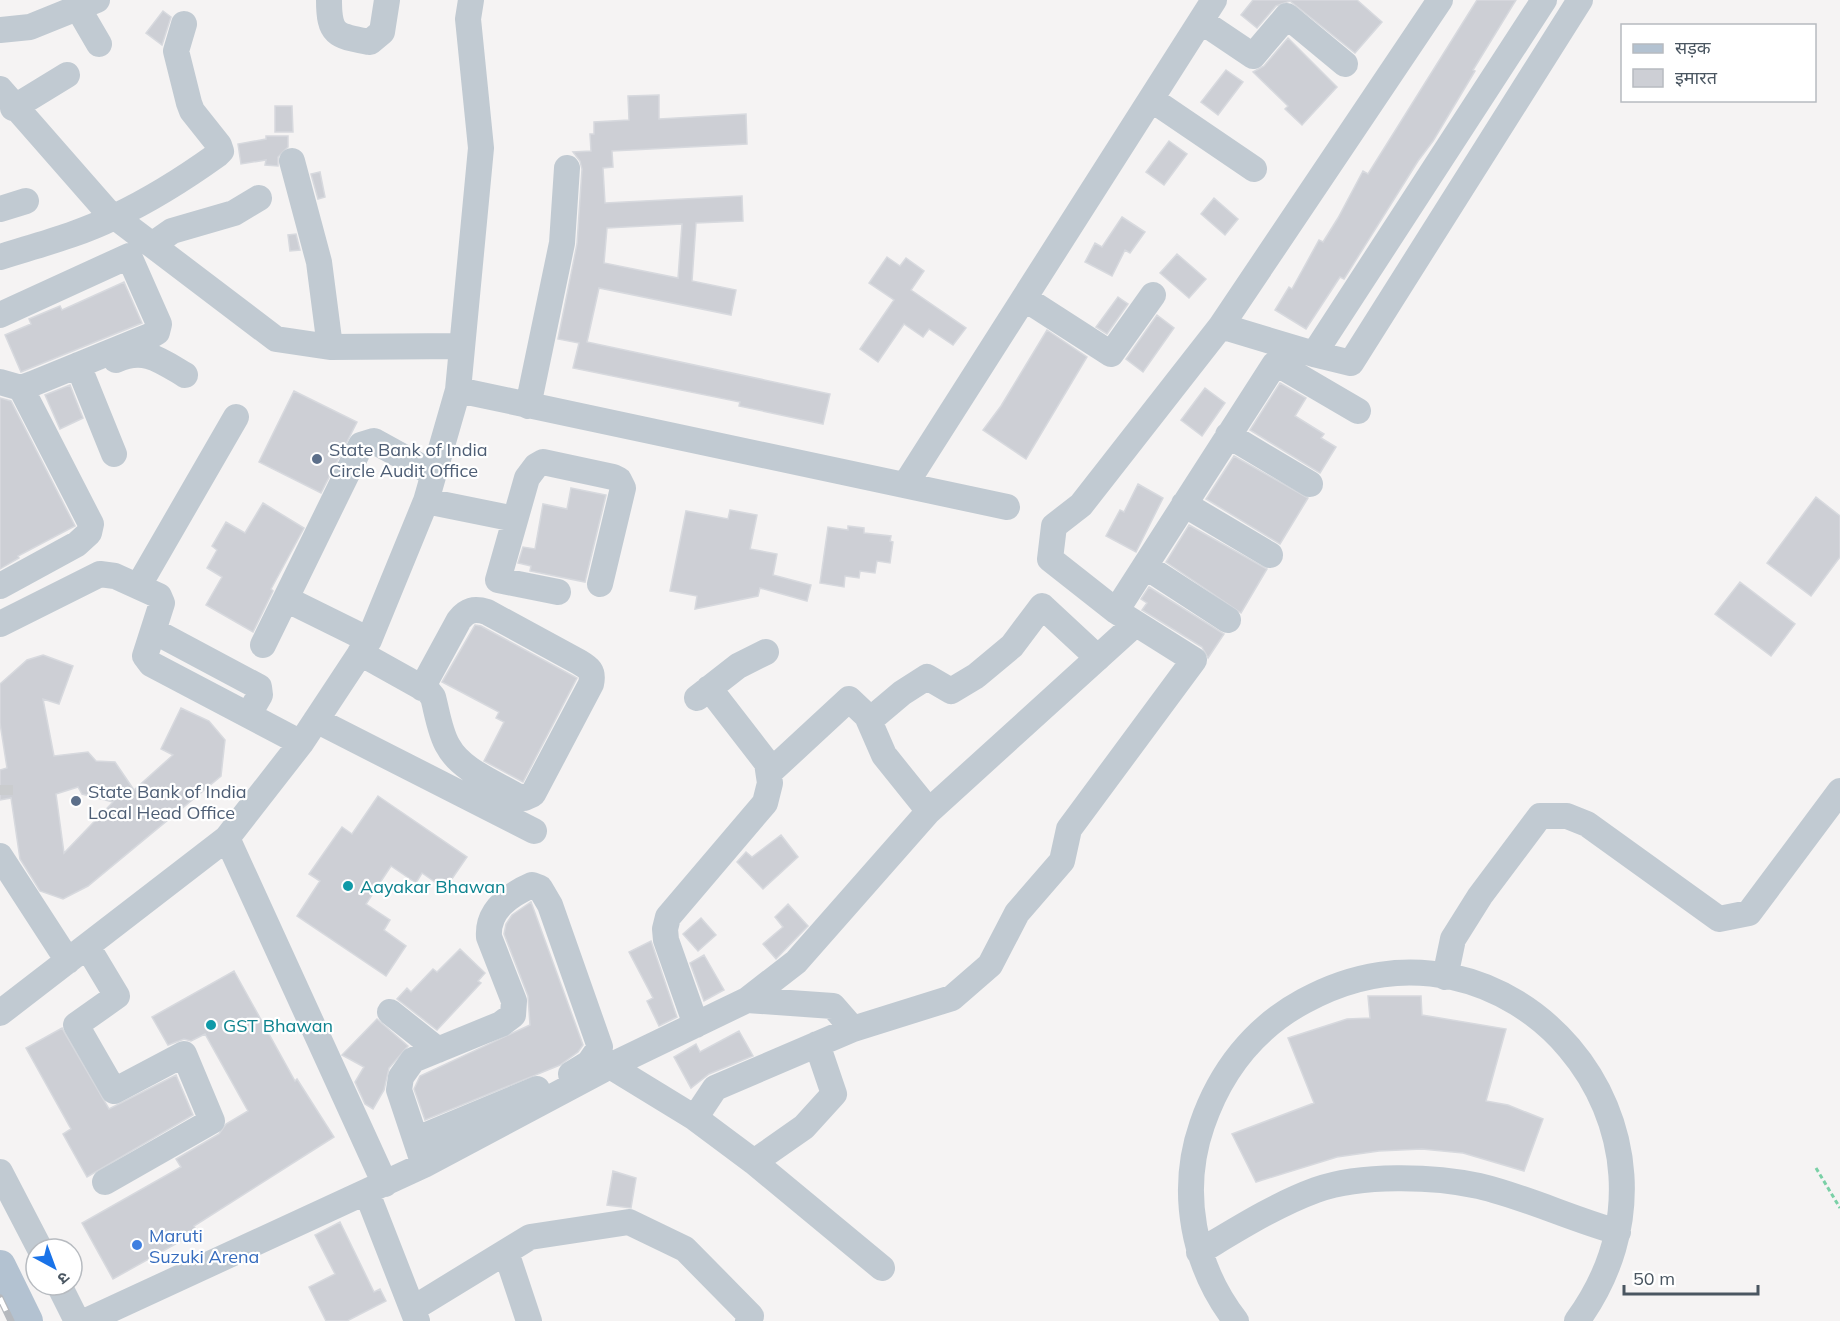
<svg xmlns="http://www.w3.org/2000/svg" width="1840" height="1321" font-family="Mulish,'Noto Sans Devanagari',sans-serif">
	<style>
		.building { fill: #cdcfd5; stroke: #d7d9de; stroke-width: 1.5; fill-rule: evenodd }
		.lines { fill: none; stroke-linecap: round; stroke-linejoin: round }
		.minor-tunnel { stroke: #caccce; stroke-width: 26; stroke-dasharray: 26 13; stroke-linecap: butt }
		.path { stroke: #7ad0a6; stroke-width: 3; stroke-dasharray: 4.5 3; stroke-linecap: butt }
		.minor { stroke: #c1cad2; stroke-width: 26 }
		.major { stroke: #b3c2d1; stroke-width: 32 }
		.rail-casing { stroke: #b5b8bd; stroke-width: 7 }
		.rail { stroke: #fff; stroke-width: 4.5; stroke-dasharray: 14; stroke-linecap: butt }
		.service-dot { fill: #5c6f8a; stroke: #fff; stroke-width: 2 }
		.culture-dot { fill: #0f9aa8; stroke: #fff; stroke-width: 2 }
		.shop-dot { fill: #3f7fe0; stroke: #fff; stroke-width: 2 }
		.labels { text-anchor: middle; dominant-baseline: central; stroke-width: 4.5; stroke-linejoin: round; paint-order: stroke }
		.service-label { font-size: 18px; fill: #4e5e75; stroke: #fff; text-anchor: start }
		.culture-label { font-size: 18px; fill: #0d838f; stroke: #fff; text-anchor: start }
		.shop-label { font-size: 18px; fill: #366cbe; stroke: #fff; text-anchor: start }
	</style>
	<rect width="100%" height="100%" fill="#f5f3f3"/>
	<path class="building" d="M1253,0h104l25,22 -27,31 -65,-52 -14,5 -19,22 -16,-13z
		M1477,0h39l-43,70 2,1 -42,70 -15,20 -74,118 -4,-2 -34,52 -31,-19 14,-23 3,2 27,-49 4,2 15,-24 25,-47 5,3z
		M163,11l8,6 -9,28 -16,-12z
		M1288,38l49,49 -35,38 -17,-16 3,-3 -35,-34 11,-6z
		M1226,70l17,12 -25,33 -17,-13z
		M659,95v24l87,-5 1,30 -135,7 1,16 -10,1 2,35 137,-7 1,25 -47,2 -4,58 44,9 -5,25 -132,-27 -12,54 243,52 -7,30 -84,-18 1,-4 -167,-34 6,-25 -21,-4 19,-95 5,-75 -2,-8 -7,-9 18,-1 -1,-17h4v-12l35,-2 -1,-24zM682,224l-4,54 -74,-15 3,-35z
		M275,106h17l1,26h-18z
		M266,136h22v11l-10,10v9l-13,-1 1,-5 -25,4 -3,-20 28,-5z
		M1169,141l18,13 -23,31 -18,-13z
		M320,172l5,25 -7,2 -7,-25z
		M1214,198l24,21 -13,16 -24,-21z
		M1122,217l23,15 -15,21 -5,-3 -13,26 -27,-14 10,-19 7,4z
		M296,234l4,16 -10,1 -2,-16z
		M1177,254l29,25 -17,19 -29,-25z
		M887,257l13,9 6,-8 18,13 -13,19 55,38 -13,17 -24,-16 -6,8 -19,-13 -26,38 -18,-13 34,-49 -25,-17z
		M124,282l18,41 -121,49 -16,-37 26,-11 -2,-5 31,-13 2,4z
		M1118,297l10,7 -21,30 -11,-7z
		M1157,315l17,13 -31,44 -17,-13z
		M1047,330l40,27 -61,102 -43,-29 18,-24z
		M1280,383l26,15 -11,18 29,18 -3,4 15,9 -16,26 -70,-43z
		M70,385l13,33 -23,11 -15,-34z
		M1205,388l20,15 -23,33 -21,-16z
		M294,391l63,31 -36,71 -62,-31z
		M0,398l11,3 64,125 -57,30 1,2 -19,11z
		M1234,456l74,42 -28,46 -74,-45z
		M1138,484l25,14 -27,54 -30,-16 14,-26 4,2z
		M571,488l35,7 -21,87 -55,-11 1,-5 -13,-3 5,-16 12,2 8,-45 24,5z
		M1816,497l24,19v41l-29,39 -44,-33z
		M263,503l41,25 -33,61 2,2 -20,41 -47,-27 16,-28 -15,-9 10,-18 -5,-4 14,-24 19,11z
		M730,510l27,5 -7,34 27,5 -4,21 38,10 -4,16 -47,-13 -2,8 -63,13 2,-13 -27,-5 16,-80 42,8z
		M1189,525l78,44 -26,44 -75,-51z
		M848,526l16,2v5l27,3 -1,5 3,1 -3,21 -13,-2 -2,12 -15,-2 -1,7 -14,-2 -1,11 -24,-4 8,-56 20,3z
		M1740,582l55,42 -24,32 -56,-42z
		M1149,587l75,47 -16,24 -6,-11 -60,-37 5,-7 -6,-4z
		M475,625l6,1 96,52 -54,104 -39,-21 20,-39 -8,-4 3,-6 -57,-30z
		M43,655l30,11 -14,38 -16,-5 11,57 34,-4 8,9 19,1 19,28 39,-35 -12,-6 20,-41 28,13 16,19 -4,36 -133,110 -25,13 -23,-8 -20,-32 -9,-61 -11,2v-30l7,-2 -7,-45v-39l27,-24zM78,787l4,7 31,8 -49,51 -8,-59z
		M378,796l89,61 -22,32 -23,-16 -6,10 -25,-17 -25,38 24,16 -6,10 22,16 -20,30 -89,-60 23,-35 -11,-7 33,-47 10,7z
		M781,835l17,22 -35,32 -26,-27 9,-10 6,5z
		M531,902l52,143 -5,7 -18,13 -135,55 -11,-31 6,-13 110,-51 -2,-29 -24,-62 2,-10 6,-9z
		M788,904l20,22 -32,33 -13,-15 20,-17 -8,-10z
		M701,918l15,17 -18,16 -15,-17z
		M651,941l26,76 -18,9 -12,-25 6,-3 -24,-46z
		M460,949l25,24 -7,8 3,2 -44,47 -40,-31 10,-11 4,4 22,-23 4,3z
		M704,955l20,35 -20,11 -14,-38z
		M234,971l61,110 2,-2 37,58 -140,89 3,6 -84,47 -31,-56 99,-56 -5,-8 43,-25 7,-10 22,-13 -43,-77 -14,7 -7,-2 -16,6 -16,-28z
		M1368,996h53l1,19 84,14 -20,72 22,4 35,14 -19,52 -61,-18 -41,-4 -43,2 -42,6 -81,25 -24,-48 82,-31 -26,-65 59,-19 23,-1z
		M377,1019l31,27 -19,22 -5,22 -11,19 -8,-5 -10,-22 9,-15 -22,-12z
		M62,1028l47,81 67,-34 17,40 -106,62 -24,-43 8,-5 -45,-81z
		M739,1031l14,25 -44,18 -18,14 -17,-31 22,-13 4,8z
		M613,1171l23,7 -5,30 -24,-3z
		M340,1222l34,70 6,-3 6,12 -39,20h-21l-17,-34 26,-13 -20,-39z"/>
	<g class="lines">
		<path class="minor-tunnel" d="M0,785v10"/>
		<path class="path" d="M1816,1168l24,40"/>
		<path class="minor" d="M329,0c0,36 8,36 41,42l12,-10 5,-32
			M78,8l21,36
			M1201,21l52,35 34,-40 58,48
			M0,30l30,-3 67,-27
			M0,89l106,121 170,129 54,8 132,-1
			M1151,99l103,70
			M13,108l54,-33
			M292,161l27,101 11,85
			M0,209l26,-8
			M152,245l20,-14 62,-18 25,-15
			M0,257c38,-12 78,-22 114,-40 36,-17 71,-39 103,-62l4,-4 -2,-6 -27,-34 -3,-8 -13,-52 8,-27
			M1024,298l87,56 42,-59
			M0,315l129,-59 30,68 -2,8 -5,3 -120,49 -11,4 -21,-6
			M1221,326l93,28 37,9 229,-363
			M1314,354l230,-354
			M116,360c28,-13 44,0 69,15
			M78,365l36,89
			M458,390l549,117
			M528,406l34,-163 5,-75
			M1228,435l82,49
			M905,485l309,-485
			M426,501l89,18
			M1184,504l86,51
			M1145,566l83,54
			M139,585l97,-168
			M0,586l77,-42 12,-11 2,-9 -70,-136
			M558,592l-60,-12 29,-102 9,-12 7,-4 70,15 6,3 4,8 -23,96
			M288,600l81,40
			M1116,611l158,-246 7,1 77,45
			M0,624l100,-50 15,2 44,20 3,7 -17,53 6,8 150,79
			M154,631l105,56 1,8 -11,19
			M263,645l98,-200 13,-4 60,33
			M360,653l68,38 5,6c4,15 7,36 15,49 12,23 45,36 67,49l9,3 9,-4 58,-110c3,-13 -2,-16 -12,-22l-92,-50c-13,-4 -20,-2 -28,8l-37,68
			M697,698l41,-32 28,-14
			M316,720l218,111
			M870,720l32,-27 25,-16 24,14 25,-15 36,-30 30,-40 56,52
			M769,773l80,-74 18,17 17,39 45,56
			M227,838l158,346
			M0,856l68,105
			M87,946l30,50 -41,29 38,66 70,-37 28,67 -107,61
			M1445,977l8,-38 27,-43 60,-80h27l20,8 132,95 30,-6 91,-122
			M747,1000l86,6 20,23
			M390,1012l48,38
			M0,1013l227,-175 74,-95 68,-103 57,-139 32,-111 23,-242 -13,-129 3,-19
			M696,1025l-30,-85 -1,-11 3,-12 97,-114 5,-20 -3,-20 -58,-75
			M610,1066l85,52 59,44 128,106
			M695,1118l20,-30 138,-59 99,-31 38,-33 27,-52 45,-52 7,-32 125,-169 -78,-49 -66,-52 4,-33 27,-21 140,-179 219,-326
			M417,1139l120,-50
			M754,1162l50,-35 30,-33 -17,-50
			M424,1165l-25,-75 2,-13 12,-17 88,-36 12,-9 1,-14 -25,-64c-2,-27 20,-42 43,-52l8,3 10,17 50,142 -11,16 -18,11
			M0,1172l40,77
			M367,1193l50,128
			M506,1252l23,69
			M1199,1252c37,-22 76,-47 117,-62 45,-16 117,-14 163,-4 47,11 92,33 139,46
			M59,1285l18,36
			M414,1308l116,-71 99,-15 56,27 66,67 -3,5
			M86,1321l338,-156 186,-99 137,-66 49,-38 133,-151 206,-187
			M1236,1321c-43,-55 -57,-130 -34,-196 18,-53 52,-97 102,-124 205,-112 411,130 273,320"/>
		<path class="major" d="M0,1266l27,55"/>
		<g class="rail-casing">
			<path id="rail" d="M0,1298l11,23"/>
		</g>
		<use href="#rail" class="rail"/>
	</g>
	<g class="service-dot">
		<circle cx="317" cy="459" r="6"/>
		<circle cx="76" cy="801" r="6"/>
	</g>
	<g class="culture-dot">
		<circle cx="348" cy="886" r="6"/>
		<circle cx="211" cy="1025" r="6"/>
	</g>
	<circle class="shop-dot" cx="137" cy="1245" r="6"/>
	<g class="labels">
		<g class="service-label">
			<text x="329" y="449">State Bank of India<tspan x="329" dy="21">Circle Audit Office</tspan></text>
			<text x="88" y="791">State Bank of India<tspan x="88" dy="21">Local Head Office</tspan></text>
		</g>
		<g class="culture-label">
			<text x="360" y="886">Aayakar Bhawan</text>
			<text x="223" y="1025">GST Bhawan</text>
		</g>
		<g class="shop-label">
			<text x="149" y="1235">Maruti<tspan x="149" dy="21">Suzuki Arena</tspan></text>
		</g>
	</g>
	<rect x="1621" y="24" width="195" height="78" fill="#ffffff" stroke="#b7bbc0" stroke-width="1.5"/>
	<rect x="1633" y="44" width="30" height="9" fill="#b3c2d1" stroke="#b7bbc0" stroke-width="1.5"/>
	<text x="1675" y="54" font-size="18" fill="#4a5661">सड़क</text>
	<rect x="1633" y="69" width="30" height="18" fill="#cdcfd5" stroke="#b7bbc0" stroke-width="1.5"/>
	<text x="1675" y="84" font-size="18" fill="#4a5661">इमारत</text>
	<g transform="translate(54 1267) rotate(139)"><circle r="28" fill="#ffffff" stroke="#b7bbc0" stroke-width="1.5"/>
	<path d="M0-4.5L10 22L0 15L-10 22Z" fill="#1a73e8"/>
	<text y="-9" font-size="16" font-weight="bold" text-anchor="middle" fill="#4a5661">उ</text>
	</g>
	<path d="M1624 1285v9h134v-9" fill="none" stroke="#4a5661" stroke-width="3"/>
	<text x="1633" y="1285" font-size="18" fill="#4a5661" stroke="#ffffff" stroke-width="4.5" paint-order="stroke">50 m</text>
</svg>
